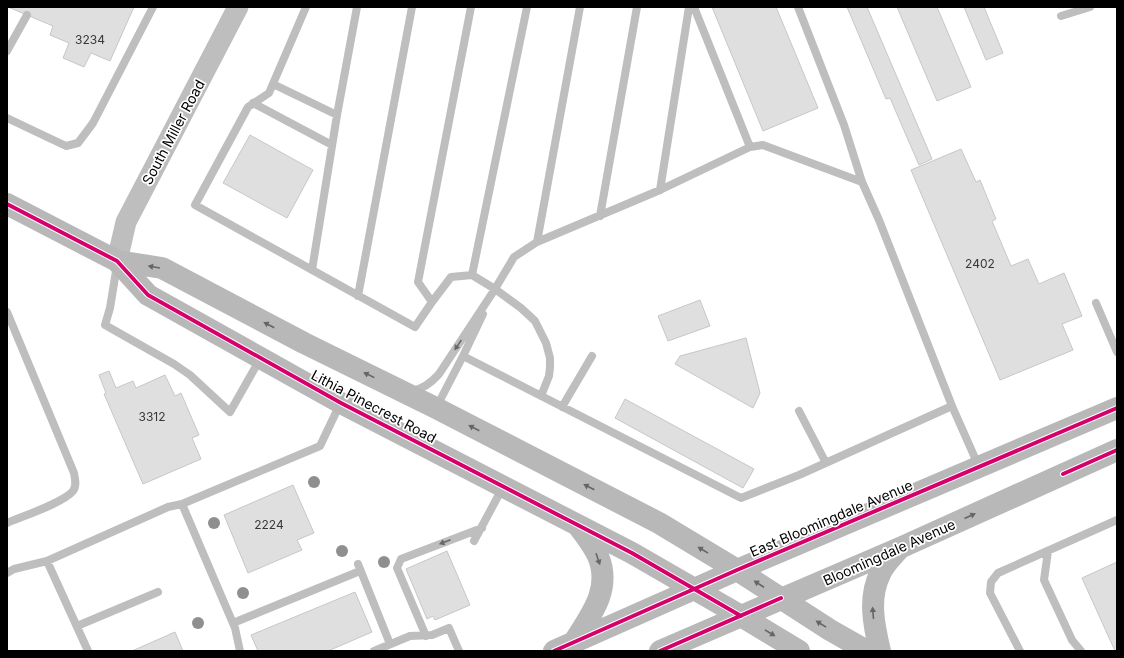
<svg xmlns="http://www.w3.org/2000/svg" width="1124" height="658" font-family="Inter,sans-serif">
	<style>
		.building { fill: #dfdfdf; stroke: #c7c7c7 }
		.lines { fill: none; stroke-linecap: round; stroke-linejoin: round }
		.service { stroke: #bebebe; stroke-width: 8 }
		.tertiary { stroke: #bebebe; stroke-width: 21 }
		.secondary { stroke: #b8b8b8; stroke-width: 22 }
		.cycleway-casing { stroke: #fff; stroke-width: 6 }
		.cycleway { stroke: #d6006c; stroke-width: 4 }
		.tree { fill: #8f8f8f }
		.oneway { fill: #656565 }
		.oneway2 { fill: #686868 }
		.labels { text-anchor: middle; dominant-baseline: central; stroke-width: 3.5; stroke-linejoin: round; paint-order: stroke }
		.number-label { font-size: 12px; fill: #383838 }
		.street-label { font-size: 14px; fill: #000; stroke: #fff }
	</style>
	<rect width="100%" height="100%" fill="#fff"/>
	<path class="building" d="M8,7h126l-24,54 -19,-8 -7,14 -21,-9 6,-15 -19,-8 3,-9z
		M712,7h64l42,101 -55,23z
		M847,7h20l65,152 -13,6 -29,-67 -4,1z
		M897,7h40l34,80 -34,14z
		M964,7h20l19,46 -17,7z
		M250,135l63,35 -26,48 -64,-35z
		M961,149l15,33 4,-2 16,39 -4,2 19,45 17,-7 11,25 25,-11 18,43 -20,8 11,26 -73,30 -89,-210z
		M700,300l10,26 -42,15 -10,-25z
		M746,338l14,55 -7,15 -78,-44 5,-8z
		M109,371l7,17 17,-7 3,7 29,-13 10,21 6,-3 18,42 -7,3 9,21 -58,25 -39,-90 2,-1 -7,-18z
		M625,399l129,70 -11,19 -128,-70z
		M293,485l21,48 -17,7 5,10 -54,23 -24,-58z
		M447,551l23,54 -35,15 -2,-4 -6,3 -21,-50z
		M1117,562v89h-2l-33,-73z
		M355,592l17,40 -44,19h-70l-7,-16z
		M175,632l8,19h-51z"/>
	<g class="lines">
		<path class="service" d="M306,7l-37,86 -21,14 -53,98 220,122 17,-25 19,-25 21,-2 23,14 26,19 14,13 11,22 4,15v9l-1,9 -8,20
			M798,7l46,118 18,57 17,38 73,186
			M1061,16l29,-9
			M7,51l20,-36
			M273,84l64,31
			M253,103l79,42
			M7,118l59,28 12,-3 15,-20 60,-116
			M750,147l13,-2 99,37
			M660,190l29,-183
			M600,216l37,-209
			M537,242l43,-235
			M117,265l-7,43 -5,17 69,39 16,11 40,37 30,-53
			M312,270l25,-155 20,-108
			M472,275l55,-268
			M358,296l54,-289
			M432,302l-14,-20 53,-275
			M1096,303l21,49
			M7,312l67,161c1,6 3,13 -1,18 -10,12 -50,25 -66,32
			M463,356l278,142 58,-23 153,-69 27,61
			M412,391c11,-2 20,-9 27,-17l56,-85 19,-32 23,-15 123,-52 90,-43 -56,-140
			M562,407l30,-51
			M436,408l27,-52 20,-42
			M799,411l27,52
			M474,541l29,-54
			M1048,551l-4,29 28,60 9,11
			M47,561l41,90
			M358,564l32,80
			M7,573l7,-4 33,-8 121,-54 14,-3
			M233,623l127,-52
			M77,626l81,-34
			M426,636l-29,-68 4,-9 81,-31
			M240,651l-5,-23 -53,-124 138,-58 20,-42
			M374,651l36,-15 22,-1 17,-7 10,23
			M1020,651l-30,-58 1,-11 7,-9 119,-53"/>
		<path class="tertiary" d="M117,261l9,-39 112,-215"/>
		<path class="secondary" d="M7,204l110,57 45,7 142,75 132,65 223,115 78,47 93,60 37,21
			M117,261l31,34 193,108 291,150 109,63 58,35
			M574,642c17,-27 38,-53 24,-86 -5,-11 -12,-20 -19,-29
			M554,651l183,-81 380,-162
			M660,651l242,-104 215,-97
			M880,651c-6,-25 -12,-53 0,-77 4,-10 12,-17 19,-25"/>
		<g class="cycleway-casing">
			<path id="cycleway" d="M7,204l110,57 31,34 193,108 291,150 109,63
				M1063,474l54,-24
				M554,651l183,-81 380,-162
				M660,651l121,-53"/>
		</g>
		<use href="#cycleway" class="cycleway"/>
	</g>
	<g class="tree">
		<circle cx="314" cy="482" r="6"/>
		<circle cx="214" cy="523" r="6"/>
		<circle cx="342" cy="551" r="6"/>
		<circle cx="384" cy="562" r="6"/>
		<circle cx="243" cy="593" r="6"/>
		<circle cx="198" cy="623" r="6"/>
	</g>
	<defs><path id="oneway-solid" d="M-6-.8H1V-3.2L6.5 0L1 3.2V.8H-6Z"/></defs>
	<g class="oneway">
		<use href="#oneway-solid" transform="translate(154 267) rotate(-170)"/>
		<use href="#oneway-solid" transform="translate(269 325) rotate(-152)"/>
		<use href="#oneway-solid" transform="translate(369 375) rotate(-154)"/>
		<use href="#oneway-solid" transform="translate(474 428) rotate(-153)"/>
		<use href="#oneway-solid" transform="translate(589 487) rotate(-153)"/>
		<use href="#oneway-solid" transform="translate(970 516) rotate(-24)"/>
		<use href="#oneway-solid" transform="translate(703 550) rotate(-149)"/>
		<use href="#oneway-solid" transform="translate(598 559) rotate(71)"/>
		<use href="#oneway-solid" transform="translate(759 584) rotate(-147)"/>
		<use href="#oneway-solid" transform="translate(873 613) rotate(-95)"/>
		<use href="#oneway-solid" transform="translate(821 624) rotate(-148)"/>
		<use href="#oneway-solid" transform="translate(770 633) rotate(31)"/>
	</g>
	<g class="oneway2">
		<use href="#oneway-solid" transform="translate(458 345) rotate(124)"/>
		<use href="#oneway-solid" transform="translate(445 542) rotate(159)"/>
	</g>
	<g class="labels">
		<g class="number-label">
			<text x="90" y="39">3234</text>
			<text x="980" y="263">2402</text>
			<text x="152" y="416">3312</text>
			<text x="269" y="524">2224</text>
		</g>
		<g class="street-label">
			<text transform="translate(173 132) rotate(-62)">South Miller Road</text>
			<text transform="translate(374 406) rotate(28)">Lithia Pinecrest Road</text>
			<text transform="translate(831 518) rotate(-23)">East Bloomingdale Avenue</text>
			<text transform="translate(889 552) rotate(-24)">Bloomingdale Avenue</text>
		</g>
	</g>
	<rect width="1124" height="658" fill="none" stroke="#000000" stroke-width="16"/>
</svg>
